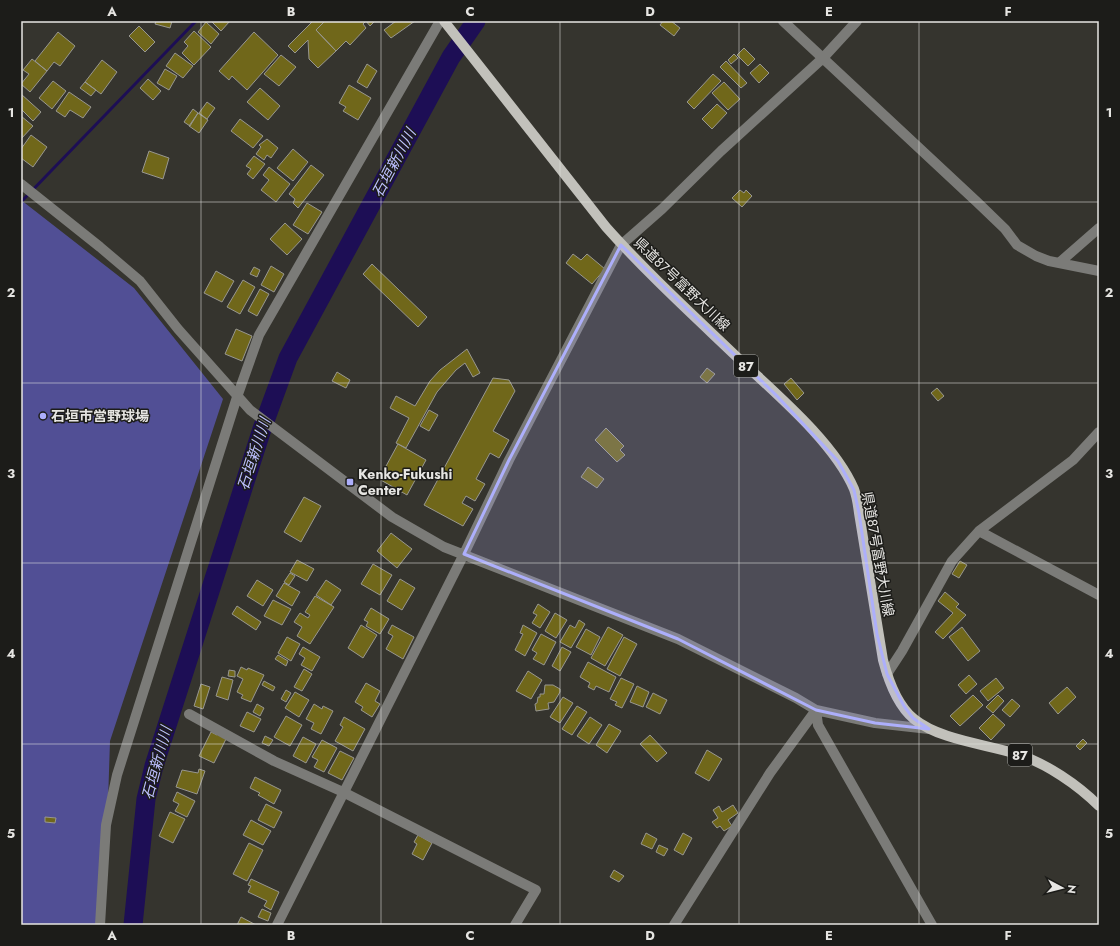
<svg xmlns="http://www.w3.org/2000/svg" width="1120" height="946" font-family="Jost,'Noto Sans JP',sans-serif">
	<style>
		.green { fill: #514f95 }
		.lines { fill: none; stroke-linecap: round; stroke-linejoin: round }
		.stream { stroke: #1d0e55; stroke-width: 3 }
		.river { stroke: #1d0e55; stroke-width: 19 }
		.building { fill: #70671a; stroke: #989790 }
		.minor { stroke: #7b7b78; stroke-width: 10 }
		.major { stroke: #c2c1bb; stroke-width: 10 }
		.marked { fill: #adaffb; fill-opacity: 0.2; stroke: #adaffb; stroke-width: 3; stroke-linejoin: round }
		.grid { fill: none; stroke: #e6e5e2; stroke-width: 1; stroke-opacity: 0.55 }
		.poi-dot { fill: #adaffb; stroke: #1c1c19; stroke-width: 1.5 }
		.labels { text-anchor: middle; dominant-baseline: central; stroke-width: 3; stroke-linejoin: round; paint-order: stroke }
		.shield { fill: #1c1c19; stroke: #a9a9a6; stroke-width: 1 }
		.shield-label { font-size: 13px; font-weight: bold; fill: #e6e5e2 }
		.street-label { font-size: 14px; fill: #e6e5e2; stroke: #1c1c19 }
		.poi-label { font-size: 14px; font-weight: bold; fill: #e6e5e2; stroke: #1c1c19; text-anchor: start }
		.water-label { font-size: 15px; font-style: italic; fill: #bdc0ff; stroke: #1c1c19 }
		.neatline { fill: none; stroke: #e6e5e2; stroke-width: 1.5 }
		.grid-label { font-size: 13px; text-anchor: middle; font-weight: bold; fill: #e6e5e2 }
	</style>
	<rect width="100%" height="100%" fill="#35342e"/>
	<path class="green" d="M21,200l113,88 89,111 -113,342 -6,184h-83z"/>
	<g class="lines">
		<path class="stream" d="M21,202l175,-181"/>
		<path class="river" d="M133,925l13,-126 8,-33 108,-337 26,-71 163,-301 25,-36"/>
	</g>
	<path class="building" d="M156,21h16l-2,7 -15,-4z
		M211,21h19l-9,10z
		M313,21h12l-9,9 20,21 -18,17 -9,-9 -1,-19 -13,13 -7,-7z
		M325,21h50l-5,5 -4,-5 -3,3 3,4 -16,17 -4,-4 -10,10 -20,-21z
		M396,21h19l-24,17 -7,-8z
		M663,21h8l9,7 -6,8 -14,-11z
		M206,22l13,12 -8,10 -13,-12z
		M139,26l16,16 -10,10 -16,-16z
		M194,31l17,16 -17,18 -12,-12 6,-7 -4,-4z
		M58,32l17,14 -15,20 -6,-4 -7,9 -12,-10z
		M254,32l24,23 -31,35 -15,-14 -3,4 -10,-9z
		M744,48l11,11 -7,7 -11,-11z
		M175,53l18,13 -10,12 -17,-12z
		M734,54l4,4 -7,6 -3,-4z
		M281,55l15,12 -17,19 -15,-12z
		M32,59l15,12 -17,21 -9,-8 8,-10 -6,-4z
		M102,60l15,12 -16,22 -16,-12z
		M726,61l21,22 -6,5 -21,-21z
		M367,64l10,7 -10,17 -10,-6z
		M760,64l9,9 -10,10 -9,-10z
		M165,69l12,7 -8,14 -12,-7z
		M713,74l8,7 -27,28 -7,-7z
		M148,79l13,12 -8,9 -13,-12z
		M53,81l13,10 -14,18 -13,-11z
		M85,82l11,8 -5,6 -11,-8z
		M724,82l16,17 -12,11 -16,-17z
		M349,85l22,13 -13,22 -15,-9 3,-4 -7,-4z
		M260,88l20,18 -12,14 -21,-18z
		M69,92l22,15 -8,11 -13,-8 -5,7 -9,-6z
		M21,94l20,18 -8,9 -12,-12z
		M207,102l8,6 -8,11 -8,-6z
		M717,104l10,9 -15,16 -10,-10z
		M193,109l5,4 -8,13 -6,-4z
		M198,113l10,7 -9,13 -10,-7z
		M21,116l12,10 -12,13z
		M240,119l23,17 -10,12 -22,-17z
		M31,135l16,12 -14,20 -12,-9v-9z
		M267,139l11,9 -7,10 -4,-3 -3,5 -8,-6 5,-7 -2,-2z
		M293,149l15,13 -15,19 -16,-13z
		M149,151l20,7 -6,21 -21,-7z
		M254,156l11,8 -12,15 -6,-5 4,-5 -5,-3z
		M311,165l13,10 -26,33 -5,-5 2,-4 -6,-5z
		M269,167l21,17 -14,18 -15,-12 8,-10 -6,-5z
		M740,190l4,3 2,-3 6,6 -10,11 -10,-9z
		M307,203l15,9 -14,22 -15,-9z
		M285,223l17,16 -15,16 -17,-16z
		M573,254l8,6 6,-6 18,15 -13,15 -26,-21z
		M372,264l55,53 -9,10 -55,-53z
		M271,266l13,8 -10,18 -13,-7z
		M254,267l6,3 -3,7 -7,-3z
		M216,271l18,10 -12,21 -18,-9z
		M243,280l12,7 -15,27 -13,-7z
		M260,289l9,5 -12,22 -9,-5z
		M236,329l16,7 -10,25 -17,-7z
		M467,349l13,24 -7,4 -8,-14 -9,7 -19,22 -31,56 -10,-5 13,-25 -19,-10 6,-12 19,10 15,-25 10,-11z
		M707,368l8,6 -8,9 -7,-6z
		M337,372l13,8 -4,8 -14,-7z
		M493,378l16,2 6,11 -22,40 16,9 -10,18 -9,-5 -14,26 9,5 -10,17 -9,-5 -4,7 11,6 -10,17 -39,-21z
		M791,378l13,15 -7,7 -13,-16z
		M937,388l7,8 -6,5 -7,-8z
		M429,410l9,5 -9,16 -9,-5z
		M606,428l18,18 -4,4 5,5 -8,7 -22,-22z
		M398,444l28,16 -19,35 -28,-16z
		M588,467l16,12 -7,9 -16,-11z
		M304,497l17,9 -20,36 -17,-10z
		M391,533l21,16 -15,19 -20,-17z
		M297,560l17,9 -7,12 -17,-9z
		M960,561l7,4 -8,13 -7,-4z
		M373,564l19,11 -12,20 -19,-11z
		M290,573l5,3 -6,9 -5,-3z
		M400,579l15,9 -13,22 -15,-9z
		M257,580l16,10 -10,16 -16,-10z
		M326,580l15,10 -10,15 -15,-10z
		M284,583l16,9 -8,14 -16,-10z
		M945,592l14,12 -3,3 10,8 -23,24 -8,-7 18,-19 -15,-12z
		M315,596l19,11 -24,37 -13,-8 5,-9 -8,-5 6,-9 8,5 2,-3 -5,-3z
		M273,600l18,9 -9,16 -18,-9z
		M538,604l12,8 -10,16 -8,-5 5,-8 -4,-2z
		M237,606l24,16 -5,8 -24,-16z
		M371,608l18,11 -9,15 -14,-8 2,-4 -4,-2z
		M555,613l12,7 -11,18 -11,-7z
		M579,620l6,4 -14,24 -11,-6 10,-17 5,3z
		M361,625l16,10 -14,23 -15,-10z
		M392,625l22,12 -11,22 -17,-10 7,-13 -5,-3z
		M523,625l14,8 -12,23 -10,-6 8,-16 -3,-1z
		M608,627l15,8 -18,31 -14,-8z
		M962,627l18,24 -12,10 -19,-24z
		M586,629l14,8 -9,18 -15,-8z
		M541,634l15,8 -12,23 -11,-6 4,-6 -5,-3z
		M287,637l13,7 -9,17 -13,-8z
		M624,637l13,7 -17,32 -13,-7z
		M303,647l17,10 -8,14 -11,-6 4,-7 -6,-4z
		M562,647l9,5 -11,19 -8,-5z
		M278,655l10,6 -2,5 -11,-7z
		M588,662l28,15 -7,15 -13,-6 -2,4 -6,-3 2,-4 -10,-6z
		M241,667l6,3 1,-2 16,7 -13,27 -10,-4 2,-3 -6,-3 6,-13 -6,-3z
		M304,669l8,5 -10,17 -8,-4z
		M229,670l6,1v6l-7,-1z
		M528,671l14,9 -11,19 -15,-8z
		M969,675l8,9 -11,10 -8,-9z
		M222,677l11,3 -5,20 -12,-4z
		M621,678l13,6 -12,24 -7,-3 2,-3 -7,-3z
		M996,678l8,10 -16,13 -8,-10z
		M264,681l11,6 -2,4 -11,-6z
		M366,683l14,8 -5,10 5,3 -8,13 -11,-7 2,-3 -8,-5z
		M201,684l9,3 -7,22 -9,-3z
		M545,685h8l7,4v3l-6,10 -6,1 1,6 -13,2 -1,-7 2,-1 1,-6h2v-3h4z
		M637,686l12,6 -6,15 -13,-5z
		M1067,687l9,10 -18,17 -9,-11z
		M286,690l5,3 -5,9 -5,-3z
		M295,692l14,8 -10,17 -14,-9z
		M653,693l14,7 -7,14 -14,-7z
		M973,695l10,10 -23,21 -10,-10z
		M998,695l6,6 -11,12 -7,-6z
		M563,697l10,6 -13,20 -10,-6z
		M1012,699l8,7 -10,11 -8,-7z
		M257,704l7,4 -4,8 -7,-4z
		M314,704l8,5 1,-3 10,5 -12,23 -10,-5 3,-6 -8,-4z
		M577,706l10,6 -15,23 -10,-6z
		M247,712l14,7 -7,13 -14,-6z
		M993,714l12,11 -14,15 -12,-12z
		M286,716l16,9 -12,21 -16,-9z
		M344,717l21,12 -12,22 -18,-10 8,-14 -3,-2z
		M590,717l12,8 -13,19 -12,-8z
		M609,724l12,7 -14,22 -11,-8z
		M211,732l6,3 1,-3 9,5 -13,26 -15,-7z
		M650,735l17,18 -10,9 -17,-18z
		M265,736l8,4 -4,6 -7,-3z
		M303,737l13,7 -10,19 -13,-7z
		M1083,739l4,4 -7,7 -4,-4z
		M322,740l15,8 -13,24 -10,-5 4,-7 -6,-3z
		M707,750l15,9 -13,22 -14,-8z
		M340,751l14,7 -12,22 -14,-7z
		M199,769l6,2 -8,23 -21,-7 6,-17 16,3z
		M255,777l26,13 -7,14 -16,-9 2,-2 -10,-5z
		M177,792l18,9 -8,16 -12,-6 4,-7 -6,-3z
		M266,804l16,8 -8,16 -16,-8z
		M733,805l5,8 -10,7 4,6 -8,5 -4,-5 -3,2 -5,-6 6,-4 -5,-8 6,-4 3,6z
		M170,812l15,7 -12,24 -14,-7z
		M45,817l11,1 -1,5 -10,-1z
		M251,820l20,11 -8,14 -20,-10z
		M646,833l11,6 -5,10 -11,-5z
		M683,833l9,5 -9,17 -9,-5z
		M418,835l14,8 -9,17 -11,-6 5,-10 -3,-2z
		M249,843l14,7 -16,31 -14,-7z
		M659,845l9,4 -4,7 -8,-4z
		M614,870l10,6 -5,6 -9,-5z
		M251,879l28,13 -8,18 -7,-4 3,-5 -19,-9 3,-6 -3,-1z
		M262,909l9,4 -3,8 -10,-4z
		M241,917l15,8h-19z"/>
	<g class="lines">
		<path class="minor" d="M783,21l194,181 28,27 12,16 19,11 13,5 50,10
			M21,184l79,63 40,34 38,48 72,81 142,107 52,30 234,92 118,59 20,12 59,13 54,6
			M1059,263l40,-35
			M979,531l120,64
			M887,674l15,-23 50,-90 27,-30 94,-71 26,-28
			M816,710l2,15 114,200
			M189,714l85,47 69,31 193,98 -21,35
			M100,925l6,-100 11,-50 120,-378 22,-62 181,-314
			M277,925l187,-371 45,-94 112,-215 41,-36 59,-58 102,-93 34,-37
			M674,925l96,-152 46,-63"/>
		<path class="major" d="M444,21l162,206c41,46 87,88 132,131 37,35 96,84 116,131 3,8 4,16 5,24l24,147c5,19 15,46 31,59 26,21 71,25 103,35 29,9 61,31 82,52"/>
	</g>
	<path class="marked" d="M621,245l155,150 62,66 16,29 5,23 18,121 10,40 17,32 9,12 16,11 -54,-6 -59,-13 -138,-71 -214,-85 45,-94z"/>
	<path class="grid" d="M201,21v904M381,21v904M560,21v904M739,21v904M919,21v904M21,202h1078M21,383h1078M21,563h1078M21,744h1078"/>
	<g class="poi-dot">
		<circle cx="43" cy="416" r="4"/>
		<rect x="346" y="478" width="8" height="8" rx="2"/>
	</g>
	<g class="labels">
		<g class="shield">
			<rect x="734" y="355" width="24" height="22" rx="3"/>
			<rect x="1008" y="744" width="24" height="22" rx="3"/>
		</g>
		<g class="shield-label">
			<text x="746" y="366">87</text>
			<text x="1020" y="755">87</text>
		</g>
		<g class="street-label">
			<text transform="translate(682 284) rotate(44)">県道87号富野大川線</text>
			<text transform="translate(878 554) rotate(80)">県道87号富野大川線</text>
		</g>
		<g class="poi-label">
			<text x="51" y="416">石垣市営野球場</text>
			<text x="358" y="474">Kenko-Fukushi<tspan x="358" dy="16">Center</tspan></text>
		</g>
		<g class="water-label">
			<text transform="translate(394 163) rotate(-62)">石垣新川川</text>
			<text transform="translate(254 454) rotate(-72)">石垣新川川</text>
			<text transform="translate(157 763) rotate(-75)">石垣新川川</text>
		</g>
	</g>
	<rect width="1120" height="946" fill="none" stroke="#1c1c19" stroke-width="44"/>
	<g transform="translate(1062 888) rotate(97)" stroke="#1c1c19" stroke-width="3" paint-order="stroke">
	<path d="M0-3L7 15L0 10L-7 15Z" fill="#e6e5e2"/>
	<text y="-6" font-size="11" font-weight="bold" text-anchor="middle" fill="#e6e5e2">N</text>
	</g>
	<rect x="22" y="22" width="1076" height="902" class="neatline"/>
	<g class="grid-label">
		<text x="112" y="16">A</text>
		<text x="291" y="16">B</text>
		<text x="470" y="16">C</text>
		<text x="650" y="16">D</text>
		<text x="829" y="16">E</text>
		<text x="1008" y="16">F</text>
		<text x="11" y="117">1</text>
		<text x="1109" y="117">1</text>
		<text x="11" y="297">2</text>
		<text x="1109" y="297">2</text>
		<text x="11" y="478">3</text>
		<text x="1109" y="478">3</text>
		<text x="11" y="658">4</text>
		<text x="1109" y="658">4</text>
		<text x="11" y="838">5</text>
		<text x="1109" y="838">5</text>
		<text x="112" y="940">A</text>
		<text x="291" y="940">B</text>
		<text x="470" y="940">C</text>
		<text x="650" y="940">D</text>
		<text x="829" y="940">E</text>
		<text x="1008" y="940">F</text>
	</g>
</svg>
